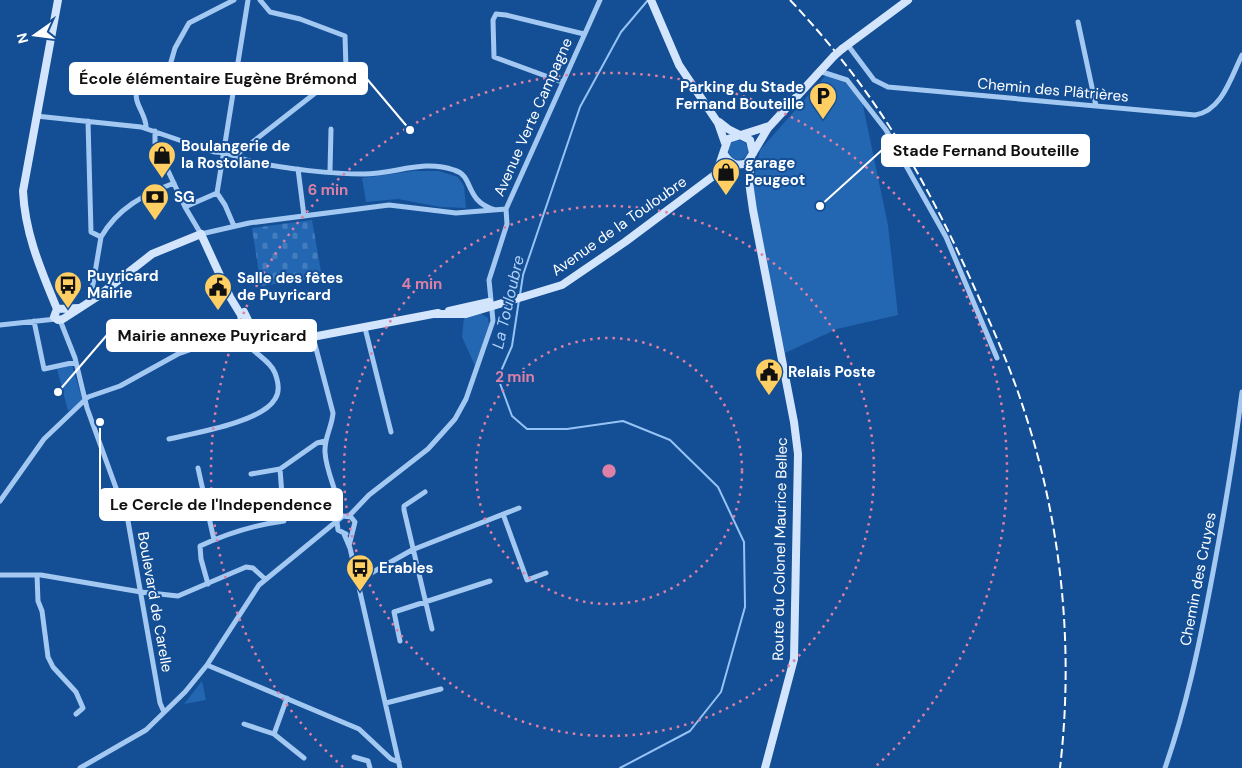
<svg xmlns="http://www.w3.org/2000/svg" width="1242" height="768" font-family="'DM Sans',sans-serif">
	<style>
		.green { fill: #2366b1 }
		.cemetery { fill: url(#cemetery-stones) }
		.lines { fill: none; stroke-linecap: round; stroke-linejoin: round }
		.stream { stroke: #95c3f5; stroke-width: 2 }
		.street { stroke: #a3c8f2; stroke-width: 5 }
		.secondary { stroke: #d2e5fc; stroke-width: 8 }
		.rail { stroke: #fff; stroke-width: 2; stroke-dasharray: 9 4; stroke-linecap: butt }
		.secondary-bridge { stroke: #d2e5fc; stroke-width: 8 }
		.ring { fill: none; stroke: #dd80a5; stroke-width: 2.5; stroke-dasharray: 2.5 5 }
		.labels { text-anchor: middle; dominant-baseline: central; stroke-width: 4; stroke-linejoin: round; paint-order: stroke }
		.poi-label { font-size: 15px; font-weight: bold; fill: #fff; stroke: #144e94; text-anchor: start }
		.street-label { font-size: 15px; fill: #fff; stroke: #144e94 }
		.water-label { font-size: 16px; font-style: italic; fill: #afd2f9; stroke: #144e94 }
		.centre { fill: #dd80a5; stroke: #144e94; stroke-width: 2.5 }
		.ring-label { font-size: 15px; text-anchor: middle; font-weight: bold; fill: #dd80a5; stroke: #144e94; stroke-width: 4; stroke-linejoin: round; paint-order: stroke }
		.leader { fill: none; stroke: #fff; stroke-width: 2 }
		.callout-dot { fill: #fff; stroke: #144e94; stroke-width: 2 }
		.callout { fill: #fff; stroke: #fff; stroke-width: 2 }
		.callout-label { font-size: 16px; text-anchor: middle; font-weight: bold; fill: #111 }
	</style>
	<defs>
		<pattern id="cemetery-stones" width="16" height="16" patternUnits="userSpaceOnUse" patternTransform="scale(1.25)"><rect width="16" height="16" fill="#2366b1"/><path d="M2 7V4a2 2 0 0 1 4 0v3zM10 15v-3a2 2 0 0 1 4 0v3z" fill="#447dbd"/></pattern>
	</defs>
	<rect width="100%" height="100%" fill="#144e94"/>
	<path class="green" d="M826,75l17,5 19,21 26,124 10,90 -61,14 -52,24 -33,-166 8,-37z
		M728 150a10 10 0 1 1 20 0a10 10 0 1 1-20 0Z
		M413,171h26l19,6 6,9 2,22 -26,-1 -42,-8 -32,3 -4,-24z
		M480,313l8,5 1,6 -14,42 -13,-29 2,-20z
		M72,365l11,37 -15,9 -11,-42z
		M202,681l4,19 -22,4z"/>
	<path class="cemetery" d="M312,220l10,57 -61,9 -9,-58z"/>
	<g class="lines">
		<path class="stream" d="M520,295l3,-20 57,-168 41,-75 27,-32
			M519,300l-7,46 -14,32 14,38 15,13h40l56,-8 47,19 48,47 26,55 1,65 -24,85 -31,39 -70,37"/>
		<path class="street" d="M1078,22l18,84
			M847,44l27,36 14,7 307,28c27,-4 36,-38 47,-60
			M819,71l28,9 39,50 60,107 51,121
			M562,82l-68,-25 -1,-37 3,-6 10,1 78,19
			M36,116l105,11 73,25c15,0 26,7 40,10 32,7 78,12 110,12 31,0 59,-15 90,-4 21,6 9,30 41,40
			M88,121l3,111 10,5
			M146,128c1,-14 -15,-26 -8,-40l9,-3 17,1 11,-38 14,-25 45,-23
			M155,131v12l30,64 16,27 48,-11 140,-18 67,8 50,-4
			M236,155l110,-86 -1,-33 -45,-17 -30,-7 -10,-12
			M298,169l6,47
			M330,171l1,-42
			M217,193l31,-193
			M217,193l8,12 9,21
			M185,207l32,-14
			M90,302l11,-65c17,-29 42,-42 73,-54
			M60,320l15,38 12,50 41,113 32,182 4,9
			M34,321l10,48 32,-7
			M0,325l56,-6
			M365,328l26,104
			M313,337l20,76c-1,14 -9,25 -8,39 1,22 15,43 15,65
			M169,439c26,-6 93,-17 106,-40 5,-7 3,-18 0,-26 -4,-11 -18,-18 -26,-27
			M198,468l16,72
			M251,474l29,-5 37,-26 8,-2
			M425,492l-21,14v4l28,119
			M0,501l44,-62 44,-42 32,-11 58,-32 20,-7h30l11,-7
			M503,514l24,66 19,-7
			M349,516l20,-21 59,-46 27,-30 11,-20 27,-78 -4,-41 18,-56 -1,-15 94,-209
			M337,522l1,8 8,4
			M344,534l6,14 50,220
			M0,575h41l100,17 37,4 68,-29 7,1 12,11
			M37,575l1,26 4,10 6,46 5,10 23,25 7,16 -7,6
			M357,581l55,-31 107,-42
			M208,584l-7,-25 -1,-13c28,-13 54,-21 84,-25l-4,-52
			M400,641l-6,-29 96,-31
			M207,665l152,64 32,30 8,3
			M386,703l55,-14
			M244,724l30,10 30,24
			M274,734l13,-36
			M354,757l14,4 2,7
			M80,768l66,-38 39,-38 22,-27 52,-80 84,-69 8,1 4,5 -6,24
			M1165,768c21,-60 34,-122 46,-185 12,-63 23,-127 31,-191"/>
		<path class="secondary" d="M651,0l28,65 39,58 7,20
			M842,49l66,-49
			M719,122l9,7 22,11 3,13
			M724,154c5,9 12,13 23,9l21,-35 66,-72
			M751,159l-2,23 4,28 41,212 4,32 -4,205 -29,109
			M716,174l12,-35 41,-13
			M79,308l-22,1 -3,8 4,3 5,-1 34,-22 55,-43 49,-20 29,63 11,18 3,15
			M57,309c-16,-39 -32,-75 -34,-118l35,-191
			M449,311l40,-9
			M244,312l11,23 -3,9
			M435,314h31l96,-29 63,-43 91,-68 19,-9
			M244,330l-5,7 4,8 22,1 173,-33"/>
		<path class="rail" d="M790,0c84,89 136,178 185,289 18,40 36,80 49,121 38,115 50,238 36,358"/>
		<path class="secondary-bridge" d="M834,56l8,-7"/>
	</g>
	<g class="ring">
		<circle cx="609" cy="471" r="133"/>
		<circle cx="609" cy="471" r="265"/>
		<path d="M343 767A398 398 0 1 1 875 767"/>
	</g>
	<defs>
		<g id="parking-pin" transform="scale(1.4375)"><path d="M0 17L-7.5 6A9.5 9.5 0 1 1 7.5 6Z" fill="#ffcf64" stroke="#144e94"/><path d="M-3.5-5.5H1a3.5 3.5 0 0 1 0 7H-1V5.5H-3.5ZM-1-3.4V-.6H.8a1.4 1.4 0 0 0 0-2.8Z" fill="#111"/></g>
		<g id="shop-pin" transform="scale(1.4375)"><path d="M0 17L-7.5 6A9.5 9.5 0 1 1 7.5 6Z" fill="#ffcf64" stroke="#144e94"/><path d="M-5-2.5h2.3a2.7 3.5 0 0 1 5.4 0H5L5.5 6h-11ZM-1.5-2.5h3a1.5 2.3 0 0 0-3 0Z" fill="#111"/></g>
		<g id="bank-pin" transform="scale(1.4375)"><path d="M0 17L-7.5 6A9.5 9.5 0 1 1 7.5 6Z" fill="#ffcf64" stroke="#144e94"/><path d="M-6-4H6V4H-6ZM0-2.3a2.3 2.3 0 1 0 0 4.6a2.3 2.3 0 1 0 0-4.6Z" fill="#111"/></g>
		<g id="bus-pin" transform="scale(1.4375)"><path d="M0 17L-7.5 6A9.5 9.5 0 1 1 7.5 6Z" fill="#ffcf64" stroke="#144e94"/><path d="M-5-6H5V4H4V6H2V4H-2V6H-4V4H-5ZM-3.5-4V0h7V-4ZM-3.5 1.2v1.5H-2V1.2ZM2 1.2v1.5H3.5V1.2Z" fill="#111"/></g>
		<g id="civic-pin" transform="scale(1.4375)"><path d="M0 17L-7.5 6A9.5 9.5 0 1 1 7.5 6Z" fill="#ffcf64" stroke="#144e94"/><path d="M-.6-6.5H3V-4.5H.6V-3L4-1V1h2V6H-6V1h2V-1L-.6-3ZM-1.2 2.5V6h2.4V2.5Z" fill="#111"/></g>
	</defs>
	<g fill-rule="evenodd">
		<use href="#parking-pin" x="823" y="96"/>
		<use href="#shop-pin" x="162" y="155"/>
		<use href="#shop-pin" x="726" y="172"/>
		<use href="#bank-pin" x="155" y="197"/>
		<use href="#bus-pin" x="68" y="285"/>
		<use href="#civic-pin" x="218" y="287"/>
		<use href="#civic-pin" x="769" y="372"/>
		<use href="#bus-pin" x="360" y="568"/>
	</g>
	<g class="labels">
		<g class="poi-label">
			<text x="804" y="87" text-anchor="end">Parking du Stade<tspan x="804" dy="17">Fernand Bouteille</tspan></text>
			<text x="181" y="146">Boulangerie de<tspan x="181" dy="17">la Rostolane</tspan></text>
			<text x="745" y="163">garage<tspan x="745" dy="17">Peugeot</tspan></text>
			<text x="174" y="197">SG</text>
			<text x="87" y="276">Puyricard<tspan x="87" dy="17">Mairie</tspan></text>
			<text x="237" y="278">Salle des fêtes<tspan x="237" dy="17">de Puyricard</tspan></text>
			<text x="788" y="372">Relais Poste</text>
			<text x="379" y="568">Erables</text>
		</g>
		<g class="street-label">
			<text transform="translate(1053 90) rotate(5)">Chemin des Plâtrières</text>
			<text transform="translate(533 117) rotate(-66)">Avenue Verte Campagne</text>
			<text transform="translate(619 226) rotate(-35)">Avenue de la Touloubre</text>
			<text transform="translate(780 549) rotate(-89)">Route du Colonel Maurice Bellec</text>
			<text transform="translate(1198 579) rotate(-79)">Chemin des Cruyes</text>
			<text transform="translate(155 602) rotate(80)">Boulevard de Carelle</text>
		</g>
		<g class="water-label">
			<text transform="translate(508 302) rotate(-77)">La Touloubre</text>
		</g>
	</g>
	<circle cx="609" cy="471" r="8" class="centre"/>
	<g class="ring-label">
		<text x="328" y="195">6 min</text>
		<text x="422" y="289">4 min</text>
		<text x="515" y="382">2 min</text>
	</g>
	<path class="leader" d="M410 130L367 79M820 206L882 150M58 392L107 335M100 422L100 505"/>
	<g class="callout-dot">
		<circle cx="410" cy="130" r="5"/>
		<circle cx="820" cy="206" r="5"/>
		<circle cx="58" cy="392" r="5"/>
		<circle cx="100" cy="422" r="5"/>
	</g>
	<g class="callout">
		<rect x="70" y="63" width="297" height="31" rx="5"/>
		<rect x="882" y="135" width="207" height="31" rx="5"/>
		<rect x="107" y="320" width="209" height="31" rx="5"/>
		<rect x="100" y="489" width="242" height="31" rx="5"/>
	</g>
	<g class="callout-label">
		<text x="218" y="84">École élémentaire Eugène Brémond</text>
		<text x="986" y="156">Stade Fernand Bouteille</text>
		<text x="212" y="341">Mairie annexe Puyricard</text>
		<text x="221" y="510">Le Cercle de l'Independence</text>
	</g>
	<g transform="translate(35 35) rotate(256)" stroke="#144e94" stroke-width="4" paint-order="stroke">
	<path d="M0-4L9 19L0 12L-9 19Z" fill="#ffffff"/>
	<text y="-8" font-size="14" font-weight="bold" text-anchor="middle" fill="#ffffff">N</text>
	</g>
</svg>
